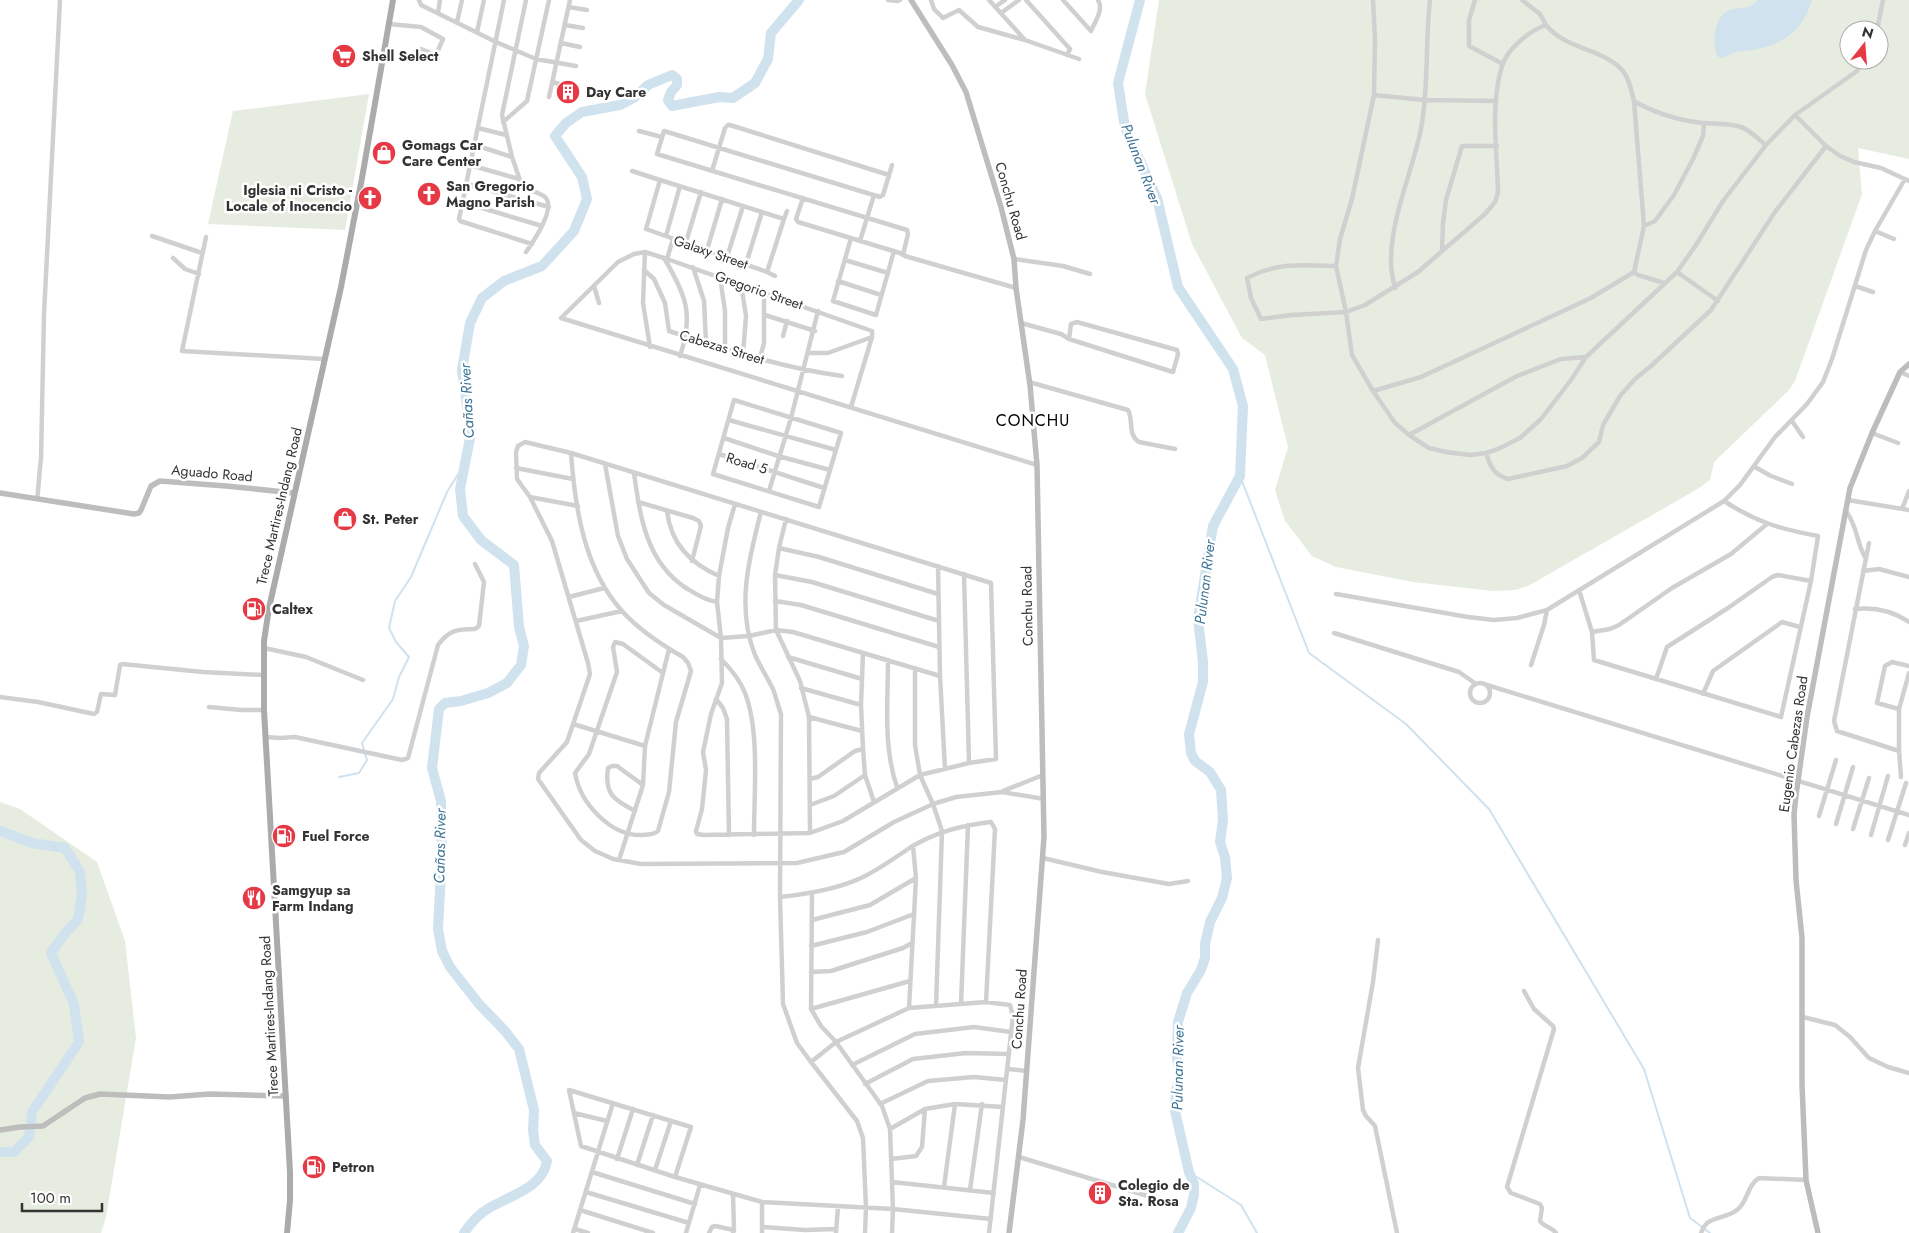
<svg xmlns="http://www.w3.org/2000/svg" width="1909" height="1233" font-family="Jost,sans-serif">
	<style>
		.green { fill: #e6ecdf; fill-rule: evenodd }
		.water { fill: #cfe2ee }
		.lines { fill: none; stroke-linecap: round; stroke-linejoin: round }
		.stream { stroke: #cfe2ee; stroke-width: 2 }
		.river { stroke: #cfe2ee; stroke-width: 10 }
		.street { stroke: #d0d0d0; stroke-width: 4.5 }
		.secondary { stroke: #bdbdbd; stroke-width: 5.5 }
		.primary { stroke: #ababab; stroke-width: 6 }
		.labels { text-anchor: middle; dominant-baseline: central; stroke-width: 5; stroke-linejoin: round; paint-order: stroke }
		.poi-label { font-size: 14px; font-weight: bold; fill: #333; stroke: #fff; text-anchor: start }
		.street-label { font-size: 14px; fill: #333; stroke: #fff }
		.water-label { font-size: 15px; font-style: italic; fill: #3f7597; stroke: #fff }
		.quarter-label { font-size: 16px; letter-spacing: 1px; fill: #000; stroke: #fff }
	</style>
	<rect width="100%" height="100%" fill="#fff"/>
	<path class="green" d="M1159,0h750v159l-51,-11 4,46 -67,187 -6,9 -75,72 -4,18 -14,10 -168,96 -13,4 -22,1 -80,-9 -77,-15 -24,-11 -27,-35 -10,-31 13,-43 -23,-92 -23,-17 -50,-94 -47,-150zM1849,30h30v30h-30z
		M369,94l-24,136 -137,-6 25,-113z
		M0,802l20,7 77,53 28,79 11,97 -30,179 -5,16h-101z"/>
	<path class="water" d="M1758,0h54c-9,31 -30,45 -60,50 -5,1 -11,1 -16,2 -5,2 -10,5 -15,6l-4,-2c-5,-15 -4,-42 16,-47 10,-2 17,0 25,-9z"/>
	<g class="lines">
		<path class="stream" d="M1240,476l69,177 97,71 83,85 155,260 46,149 20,15
			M339,777l20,-4 8,-13 -5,-17 31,-44 6,-22 10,-20 -13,-15 -7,-14 6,-27 16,-24 36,-85 20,-32
			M1189,1172l52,33 16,28"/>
		<path class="river" d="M1140,0l-22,83 7,45 32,70 21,89 55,82 10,37 -3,70 -27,50 -15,93 5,43v20l-14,52 2,19 4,8 15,11 11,18 2,30 -3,22 5,15 2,21 -5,20 -12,24 -5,22v14l-4,12 -14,23 -9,29 -1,36 3,17 -4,17 -1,19 14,61 5,12v11l-3,13 -13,25
			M0,831l32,12 33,5 15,24 2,24 -4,23 -15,17 -12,17 23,51 5,38 -47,70 -1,9
			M0,1152h14l15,-15 1,-7
			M464,1233c6,-9 15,-19 25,-25 20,-12 54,-20 58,-47l-12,-16 -2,-15 1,-20 -15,-61 -14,-18 -26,-27 -29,-37 -8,-16 -4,-22 4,-77 -1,-51 -9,-33 7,-59 6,-6 16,-2 27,-8 19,-10 14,-18 3,-19 -5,-19 -5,-62 -33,-25 -18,-24 -3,-27 11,-56 -9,-63 8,-47 12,-25 22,-17 38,-15 32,-35 13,-32 -5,-22 -27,-41 11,-13 16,-11 38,-7 15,-8 13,-12 24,-10 5,4v6l-6,7 -3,8 4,6 47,-9 14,1 22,-15 13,-24 3,-26 28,-33"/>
		<path class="street" d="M419,0l2,5 75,37 40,17 40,7
			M504,0l-45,219 1,2 72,23
			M888,0l9,1 3,-1
			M931,0l3,9 9,9 16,-8 19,17 47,13 54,19
			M989,0l36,40
			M1026,0l44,49 -3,6
			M1063,0l28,31c4,-9 13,-22 7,-31
			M1373,0l2,39 -1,56 -22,104 -12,40 -4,27 10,46 6,43 21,36 22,32 14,12 20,13 17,4 24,3 16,-2 12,-4 22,-11 21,-19 30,-39 15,-23 91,-85 19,-27 27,-44 43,-56 29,-30 62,-44 5,-11
			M1475,0l-6,20v26l34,18
			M1522,0l18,14 6,11
			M569,7l18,3
			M995,7l10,-7
			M438,13l2,-13
			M1001,13l18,-13
			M457,22l5,-22
			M389,24l32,3 22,12 -7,16 -15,-6
			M565,25l18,3
			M1877,30l6,-30
			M477,32l7,-32
			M561,43l19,4
			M552,82l11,3
			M1374,95l51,5 71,1
			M549,97l21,-97
			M1634,101c22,13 43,19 69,22 13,1 25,0 38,4 9,3 17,12 25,18
			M1795,115l31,31 14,10 14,6 27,6 28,13
			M503,122l24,-21 22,-101
			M478,128l28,7
			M639,131l23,6
			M475,145l37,12
			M470,165l49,14
			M892,165l-9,30 -3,2 -216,-66 -7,23 250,76 1,4 -5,21
			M632,171l28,9
			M712,171l13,-43 3,-3h2l159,50
			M467,184l82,23
			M803,198l-7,21 2,3 102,31 5,3 111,32
			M462,202l80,24
			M1644,226l11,-5 19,-26 19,-36 10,-23 1,-13
			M1875,231l19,8
			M152,236l50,17
			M666,236l14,-50
			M206,237l-24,114 142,8
			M851,238l-18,63 43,14 18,-64
			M860,241l14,-46
			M686,242l15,-50
			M707,250l15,-51
			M1442,251l1,-28 3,-23 16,-54h35
			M526,252c7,-10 29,-42 20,-54 -5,-6 -18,-7 -24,-12l-10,-29 -10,-42 24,-115
			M645,252l-2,51 7,44
			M727,257l16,-51
			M173,258l12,11 14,5
			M664,258c22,37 30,56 16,98
			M667,259l6,-20
			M1014,259l49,7 27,8
			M845,260l43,13
			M746,264l16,-52
			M1336,266c-34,-1 -58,-4 -89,12l4,20 10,21 31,-4 54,-3 19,-7 53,-33 67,-58 10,-12 3,-10c-1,-41 -8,-87 4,-126 6,-18 27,-35 44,-41 20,25 59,24 77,46 7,9 8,19 11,30l10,125 -10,46 -43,26 -170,79 -48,14
			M693,267l11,34 2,42
			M644,270l10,9 11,24 4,28c57,18 113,37 173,45
			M767,272l17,-53
			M1634,272l4,3 26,8
			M1677,272l41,29
			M775,276l-8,-4 -121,-43 14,-49 124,39 3,-8
			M720,277l5,34v38
			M838,281l43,14
			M741,284l5,32 -3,38
			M594,286l5,17
			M1855,286l18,6
			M1395,288c-2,-8 -4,-18 -4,-26 0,-46 21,-89 30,-133 8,-42 4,-86 9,-129
			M765,315l50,16
			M1021,323l40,11 8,5 104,33 5,-18 -1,-4 -100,-28 -6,2 -2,15
			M783,336l4,-15
			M808,353h20l44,-16
			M760,358l4,-15v-51
			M1900,372l9,4
			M1029,382l99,28c6,11 -1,24 11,32l36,7
			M734,400l107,33 -22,74 -106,-33z
			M851,407l21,-70v-6l-205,-72 -22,-7 -11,2 -16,8 -57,56 476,147
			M729,420l107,30
			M1792,421l11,16
			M1872,433l26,10
			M1409,435l108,-59 44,-17 25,-2
			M724,438l54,18 52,14
			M571,453c4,55 13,116 51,158 17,19 40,34 61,46l5,6 3,8 -15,51 -7,70 -11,39c-4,4 -9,3 -15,4 -32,2 -63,-32 -68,-62l14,-19 28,-82 -4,-25 2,-5 8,2 40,29
			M1486,453c4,13 8,22 22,26l59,-13 15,-8 17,-16 4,-17 17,-29 15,-17 16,-13 60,-56 64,-98 51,-66
			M719,454l105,34
			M605,464l13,72 9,23 22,34 15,12 57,33 28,-2 27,-6 17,2 147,44
			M1755,467l16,9 21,8
			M516,468l57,11
			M634,473c6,43 12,89 52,115 10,6 19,12 31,14
			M769,491l22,-73 27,-107
			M530,497l48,9
			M37,499c2,-13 2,-26 4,-40l3,-145 16,-314
			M1848,500l61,10
			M638,502l55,16 6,3 2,5 -9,35
			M735,504l-7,24 -9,48 -2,26 4,36 1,45 -11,31 -8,38 3,18 -4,39 -6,22 1,3 7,1 106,-2 33,-12 77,-46 49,-12 27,-4 -5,-176 -420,-130 -46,-11 -7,4 -2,6 1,27 13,18 22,44 36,122 2,11 -23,68 -28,31 -1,6 43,61 14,11 18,8 28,5 156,-1 47,-11 50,-30 39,-18 23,-7 46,-5 42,7
			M1902,509l7,-18
			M667,511c4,33 23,52 52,65
			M1846,511c12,16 10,31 19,46
			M761,512c-12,46 -25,95 -6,143 5,11 12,22 18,34 3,8 5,17 8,25l-1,183 3,107 14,39 14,19
			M786,519l-7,29 -4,27 1,55 24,51 9,36 1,116
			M1869,543l-35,178 3,10 62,20
			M779,548l40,9 119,37
			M938,566l2,110 5,93
			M1863,571l16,-2 30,8
			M964,574l5,189
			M775,575l37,7 127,39
			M1579,590l13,42 2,28 187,57 30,-136 7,-45c-38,-7 -62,-14 -94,-35
			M1336,594l132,23 26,3 23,-2 30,-8 177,-109 16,-16 35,-48 32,-33 16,-22 9,-23 34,-109 9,-19 30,-52
			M569,597l35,-9
			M775,601l26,4 138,42
			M1855,609c19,-2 38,2 54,13
			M576,621l46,-10
			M1592,632l18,-3 9,-4 53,-37 59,-34 36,-30
			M1334,633l125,39 17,12
			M264,648l42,9 57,23
			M863,653l-2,52 2,44 2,26 9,27
			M788,657l74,22
			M721,659c10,10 19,21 24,34 15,38 9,100 9,142
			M888,660c0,42 -5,87 9,127
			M1531,665l13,-40 3,-15
			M915,668v77l5,30 13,29 9,27 -6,175
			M1656,679l11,-32 61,-39 44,-31 6,-2 33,6
			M1470 693a10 10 0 1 1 20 0a10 10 0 1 1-20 0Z
			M1487,685l422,130
			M801,688l60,17
			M1703,694l10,-23 69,-49 18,5
			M0,697l38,5 56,12 3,-2 4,-18 14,1 5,-30 2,-1 81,8 60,3
			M716,699l7,9 4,11 2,116
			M209,707l32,3h23
			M1899,709l-22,-6 8,-37 7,-4 17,4
			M809,717l53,14
			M573,724l72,22
			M266,737l14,1 15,-1 107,23 6,-2 30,-113c11,-15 19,-16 37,-16l4,-3 5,-44 -9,-18
			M1901,777l-2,-26v-42l10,-36
			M810,779l8,-2 37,-26 8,-2
			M1003,791l40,-16
			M810,805l24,-9 31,-21
			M635,811c-21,-11 -31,-17 -27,-43l4,-2h5l26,19
			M1819,816l17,-56
			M1836,824l17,-57
			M1853,829l16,-51
			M1871,835l17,-59
			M1888,840l18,-57
			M1905,845l4,-12
			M1043,858l59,14 67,12 19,-3
			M619,860l24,-75 2,-39 24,-97
			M812,894l-1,115 10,17 15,16 46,64 8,23 3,80 -1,24
			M780,897c28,-3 60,-8 85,-21 16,-8 31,-19 46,-29 25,-15 51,-22 80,-25l4,7 -9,173
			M812,920l58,-15 46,-27
			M1378,940l-5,42 -15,86 5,42 3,6 9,10 22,107
			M811,946l56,-14 47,-18
			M811,972l20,-1 72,-23 9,-5
			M1524,991l10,18 19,17 1,3 -47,158 4,6 29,11 2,4 -2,13c4,6 12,6 16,12
			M961,1004l7,-179
			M909,1008l7,-130 -3,-32
			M811,1009l99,-28
			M1803,1017l32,8 15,12 19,21 19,9 21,6
			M852,1065l63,-31 59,-7 37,5
			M1008,1069l19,2
			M865,1084l48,-25 53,-6 43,1
			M569,1090l122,37 -16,50 -94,-31z
			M880,1104l48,-23 46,-4 32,3
			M574,1113l33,8
			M890,1129l35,-20 30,-5 48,3
			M1019,1157l129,39
			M617,1159l16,-50
			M891,1159l25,-3 6,-9 3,-38
			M637,1165l16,-50
			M655,1170l16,-49
			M592,1172l103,32
			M675,1177l87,25 131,7 98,10
			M892,1182l102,11
			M944,1187l11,-83
			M970,1190l12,-86
			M586,1192l103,31
			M733,1195l1,35
			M762,1202v31
			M580,1210l73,23
			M763,1227l42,3 31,-1
			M575,1229l13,4
			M573,1233l40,-130
			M686,1233l14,-48
			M709,1233l3,-6 3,-1 19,4 -1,3
			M836,1233l2,-27
			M865,1233l1,-25 -3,-70 -6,-17 -46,-59 25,-20 73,-34 77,-6 24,3 3,11 -24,217
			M1701,1233c1,-3 4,-8 6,-10 8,-6 21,-6 30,-13 11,-8 10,-25 22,-32l47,2"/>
		<path class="secondary" d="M911,0l41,65 14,27 35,115 13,52 2,29 14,97 7,80 7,372 -21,283 -14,113
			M0,493l134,21 5,-1 2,-3 10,-24 9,-5 66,5 68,7
			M0,1130l20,-3 23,-1 42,-28 15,-4 70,3 40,-3 76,2
			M1818,1233l-12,-53 -4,-96v-146l-6,-58 -2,-66 2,-19 11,-78 43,-229 22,-55 28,-61 9,-8"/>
		<path class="primary" d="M287,1233l3,-33v-28l-26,-462v-69l5,-33 72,-321 21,-109 31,-178"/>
	</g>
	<defs>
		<g id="supermarket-disc" transform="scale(1.25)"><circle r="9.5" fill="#e63946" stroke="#fff"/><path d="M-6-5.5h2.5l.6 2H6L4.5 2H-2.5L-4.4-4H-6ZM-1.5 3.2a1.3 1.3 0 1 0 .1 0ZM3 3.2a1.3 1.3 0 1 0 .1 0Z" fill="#fff"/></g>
		<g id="building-disc" transform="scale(1.25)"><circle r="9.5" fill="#e63946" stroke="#fff"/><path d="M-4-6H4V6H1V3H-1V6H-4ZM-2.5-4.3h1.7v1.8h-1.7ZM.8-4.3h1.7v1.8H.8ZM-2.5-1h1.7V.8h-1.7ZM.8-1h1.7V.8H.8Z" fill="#fff"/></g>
		<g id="shop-disc" transform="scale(1.25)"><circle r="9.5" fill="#e63946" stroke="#fff"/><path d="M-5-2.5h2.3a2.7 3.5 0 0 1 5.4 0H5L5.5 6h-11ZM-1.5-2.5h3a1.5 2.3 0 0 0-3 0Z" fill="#fff"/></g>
		<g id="church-disc" transform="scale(1.25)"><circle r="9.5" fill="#e63946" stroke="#fff"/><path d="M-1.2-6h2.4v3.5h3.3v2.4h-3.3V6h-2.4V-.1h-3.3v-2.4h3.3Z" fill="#fff"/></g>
		<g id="fuel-disc" transform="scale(1.25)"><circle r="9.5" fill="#e63946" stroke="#fff"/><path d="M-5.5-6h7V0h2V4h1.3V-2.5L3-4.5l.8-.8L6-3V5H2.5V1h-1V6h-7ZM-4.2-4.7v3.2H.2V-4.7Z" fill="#fff"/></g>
		<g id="restaurant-disc" transform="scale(1.25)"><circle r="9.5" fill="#e63946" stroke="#fff"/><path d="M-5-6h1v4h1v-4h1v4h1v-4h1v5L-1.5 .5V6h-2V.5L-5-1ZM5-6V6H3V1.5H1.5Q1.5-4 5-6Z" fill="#fff"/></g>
	</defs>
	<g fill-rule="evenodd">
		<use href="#supermarket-disc" x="344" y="56"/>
		<use href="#building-disc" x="568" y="92"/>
		<use href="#shop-disc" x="384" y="153"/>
		<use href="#church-disc" x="429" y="194"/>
		<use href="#church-disc" x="370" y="198"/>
		<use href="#shop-disc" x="345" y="519"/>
		<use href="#fuel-disc" x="254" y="609"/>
		<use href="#fuel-disc" x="284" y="836"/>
		<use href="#restaurant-disc" x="254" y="898"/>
		<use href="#fuel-disc" x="314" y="1167"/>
		<use href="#building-disc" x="1100" y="1193"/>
	</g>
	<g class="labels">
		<g class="poi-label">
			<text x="362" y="56">Shell Select</text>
			<text x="586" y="92">Day Care</text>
			<text x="402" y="145">Gomags Car<tspan x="402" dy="16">Care Center</tspan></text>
			<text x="446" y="186">San Gregorio<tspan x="446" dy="16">Magno Parish</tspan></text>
			<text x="352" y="190" text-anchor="end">Iglesia ni Cristo -<tspan x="352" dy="16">Locale of Inocencio</tspan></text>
			<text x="362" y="519">St. Peter</text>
			<text x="272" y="609">Caltex</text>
			<text x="302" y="836">Fuel Force</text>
			<text x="272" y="890">Samgyup sa<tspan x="272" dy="16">Farm Indang</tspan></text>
			<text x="332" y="1167">Petron</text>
			<text x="1118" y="1185">Colegio de<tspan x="1118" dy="16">Sta. Rosa</tspan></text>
		</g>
		<g class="street-label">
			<text transform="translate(1011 201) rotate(74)">Conchu Road</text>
			<text transform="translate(711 252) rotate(19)">Galaxy Street</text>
			<text transform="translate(759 290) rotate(19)">Gregorio Street</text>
			<text transform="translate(722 347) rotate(17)">Cabezas Street</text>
			<text transform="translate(747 463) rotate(17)">Road 5</text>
			<text transform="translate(212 473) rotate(5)">Aguado Road</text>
			<text transform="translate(279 506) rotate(-77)">Trece Martires-Indang Road</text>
			<text transform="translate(1027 606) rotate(-91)">Conchu Road</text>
			<text transform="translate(1793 744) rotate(-82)">Eugenio Cabezas Road</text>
			<text transform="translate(1019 1009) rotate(-86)">Conchu Road</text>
			<text transform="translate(269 1016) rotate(-93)">Trece Martires-Indang Road</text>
		</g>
		<g class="water-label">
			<text transform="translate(1141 164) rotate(69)">Pulunan River</text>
			<text transform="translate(467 401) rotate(-93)">Cañas River</text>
			<text transform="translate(1205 582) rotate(-83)">Pulunan River</text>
			<text transform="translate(440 846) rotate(-89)">Cañas River</text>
			<text transform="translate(1178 1068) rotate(-89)">Pulunan River</text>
		</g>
		<g class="quarter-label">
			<text x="1033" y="420">CONCHU</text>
		</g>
	</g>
	<g transform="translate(1864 45) rotate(17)"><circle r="24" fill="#ffffff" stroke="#adadad"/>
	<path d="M0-4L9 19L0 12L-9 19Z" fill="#e63946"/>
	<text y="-8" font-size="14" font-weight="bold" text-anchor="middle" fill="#333333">N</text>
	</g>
	<path d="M22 1203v8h80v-8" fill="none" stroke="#333333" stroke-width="2.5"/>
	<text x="30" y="1203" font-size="15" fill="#333333" stroke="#ffffff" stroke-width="4" paint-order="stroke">100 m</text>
</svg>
